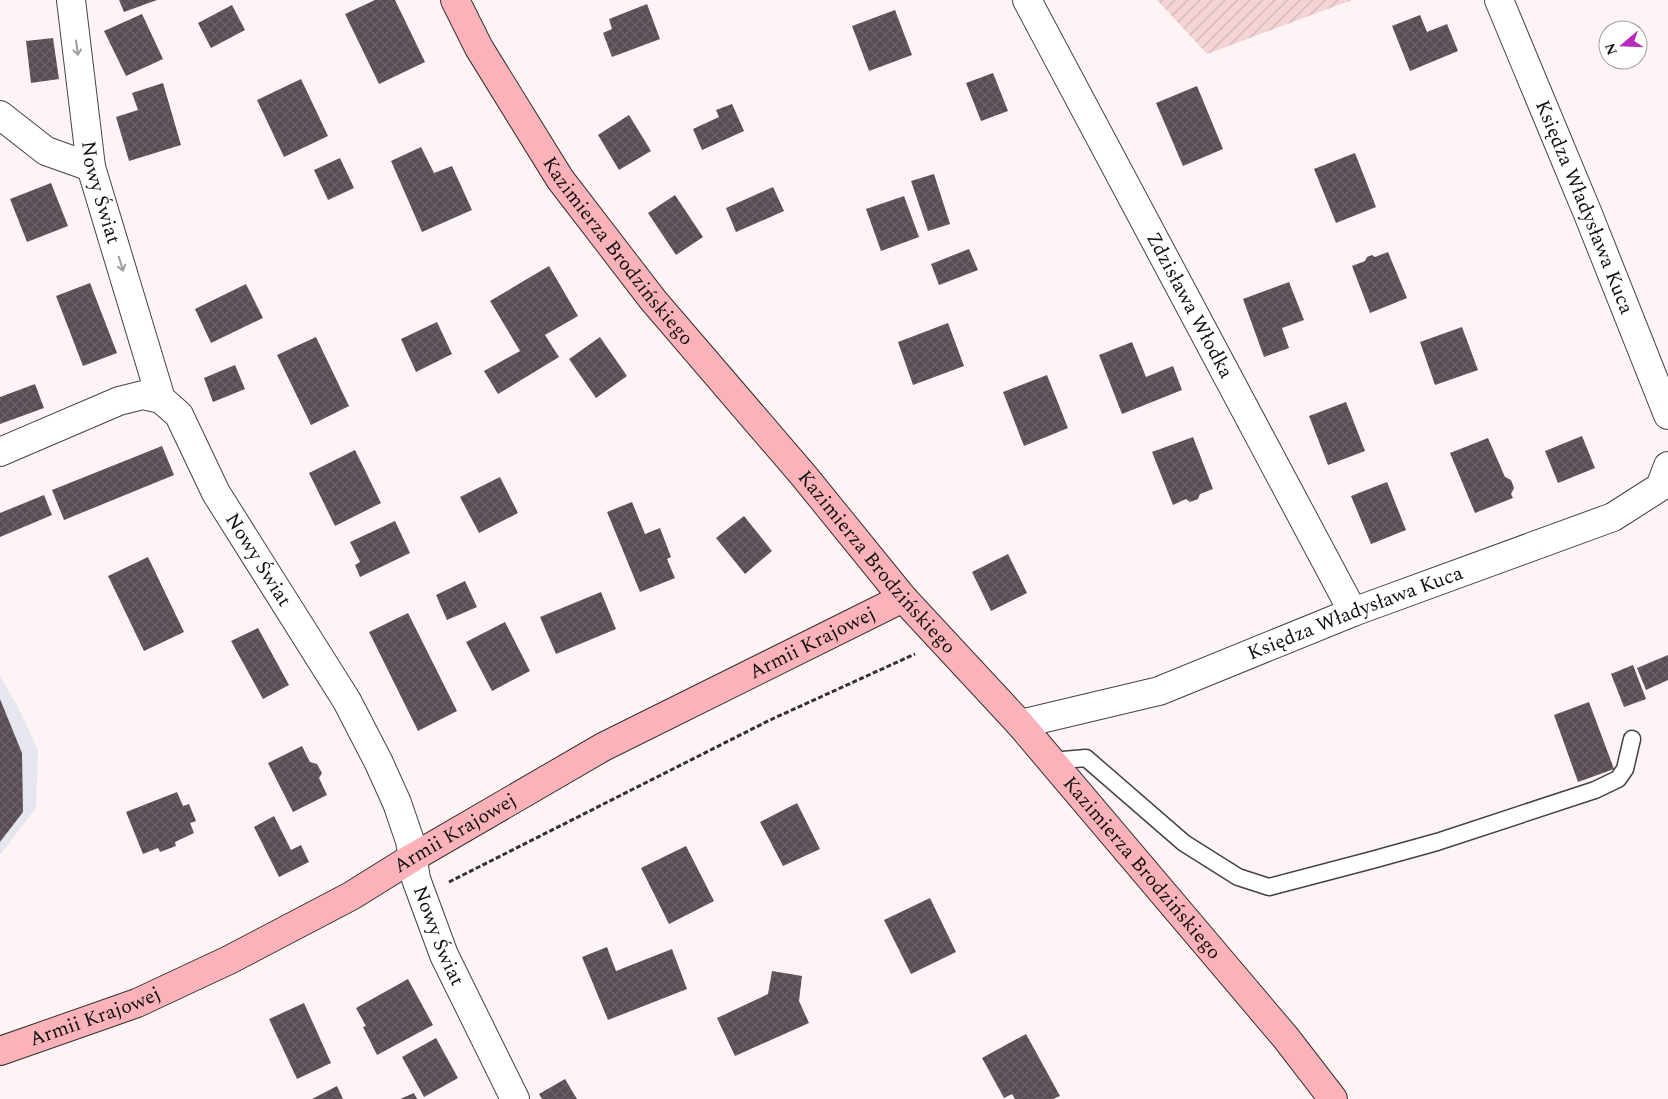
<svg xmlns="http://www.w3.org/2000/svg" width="1668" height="1099" font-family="Spectral,serif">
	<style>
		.industrial { fill: #e5e6ee }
		.farmland { fill: url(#farmland-furrows) }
		.building { fill: url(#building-cross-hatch) }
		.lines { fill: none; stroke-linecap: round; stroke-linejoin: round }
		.service-casing { stroke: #434343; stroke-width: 19 }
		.minor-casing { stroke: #434343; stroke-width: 30 }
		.secondary-casing { stroke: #323232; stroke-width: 30 }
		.path { stroke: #323232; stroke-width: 3; stroke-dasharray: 5 2.5; stroke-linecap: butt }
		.service { stroke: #fff; stroke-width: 16 }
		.minor { stroke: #fff; stroke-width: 28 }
		.secondary { stroke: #fbb2b9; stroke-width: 28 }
		.oneway { stroke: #9f9f9f }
		.labels { text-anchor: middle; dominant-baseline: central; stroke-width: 5; stroke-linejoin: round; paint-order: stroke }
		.street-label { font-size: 20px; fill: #101010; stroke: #fff }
	</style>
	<defs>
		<pattern id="farmland-furrows" width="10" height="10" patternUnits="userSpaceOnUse" patternTransform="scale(1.25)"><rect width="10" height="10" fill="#f4d4d6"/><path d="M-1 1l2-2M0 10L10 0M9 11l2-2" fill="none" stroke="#d0b5b7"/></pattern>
		<pattern id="building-cross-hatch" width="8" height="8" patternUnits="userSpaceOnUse" patternTransform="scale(1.25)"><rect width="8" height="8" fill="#584d54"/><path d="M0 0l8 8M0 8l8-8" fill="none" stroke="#6b6268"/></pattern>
	</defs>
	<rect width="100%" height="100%" fill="#fef4f6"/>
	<path class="industrial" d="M0,676l18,31 20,43 -2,58 -36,47z"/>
	<path class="farmland" d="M1157,0h195l-145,54z"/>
	<path class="building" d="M119,0h38l-33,12z
		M375,0h20l30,62 -46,22 -34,-70z
		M647,4l13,35 -48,18 -9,-24 9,-4 -3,-10z
		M232,5l13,25 -34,18 -13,-25z
		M895,10l17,45 -43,16 -17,-45z
		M142,14l21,45 -37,17 -22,-45z
		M1420,15l7,17 20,-8 11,27 -48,20 -18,-45z
		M53,38l6,41 -28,4 -5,-42z
		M993,73l15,38 -27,10 -15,-38z
		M301,79l27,57 -44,21 -27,-57z
		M163,83l18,62 -52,16 -13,-44 22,-7 -6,-17z
		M1197,86l26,63 -40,17 -27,-63z
		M732,104l12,27 -42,19 -9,-21 26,-12 -3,-7z
		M629,115l22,36 -32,19 -21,-35z
		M421,147l13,26 18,-7 20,44 -50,22 -31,-71z
		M1355,153l21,54 -40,16 -22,-54z
		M340,158l14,30 -26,12 -14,-30z
		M934,174l16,50 -22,7 -17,-50z
		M51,183l17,43 -41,16 -17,-43z
		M773,187l11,24 -48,21 -10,-24z
		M675,195l28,42 -27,18 -28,-42z
		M904,196l15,41 -38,14 -15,-42z
		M969,249l9,21 -39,15 -8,-21z
		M1388,252l19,46 -37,15 -18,-47 13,-5 2,-4 5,-2 3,2z
		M549,266l29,50 -33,19 14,22 -61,37 -14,-23 36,-20 -30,-50z
		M1289,282l15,38 -22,8 7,20 -25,9 -21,-58z
		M90,283l27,70 -34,13 -27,-70z
		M246,284l17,34 -52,25 -16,-34z
		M437,322l15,32 -36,18 -15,-33z
		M948,323l16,43 -51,19 -15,-43z
		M1462,327l16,43 -43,15 -15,-43z
		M316,337l33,69 -38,19 -34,-70z
		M600,337l27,39 -31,22 -27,-39z
		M1132,342l14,35 27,-11 9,24 -60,24 -23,-59z
		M235,365l10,24 -32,13 -9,-24z
		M1047,375l21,53 -44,18 -21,-54z
		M35,384l9,24 -44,16v-27z
		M1346,402l19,49 -37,14 -19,-49z
		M1582,436l13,32 -37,15 -13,-32z
		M1193,437l20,52 -13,5 -2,5 -8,3 -4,-3 -13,6 -21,-53z
		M1488,438l17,39 6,3 3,8 -3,6 2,4 -38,15 -25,-60z
		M162,446l12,29 -110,45 -12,-30z
		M355,450l26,53 -46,23 -26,-53z
		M500,477l18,36 -39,20 -19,-36z
		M1387,482l19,48 -35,14 -20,-48z
		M44,495l8,20 -52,22v-24z
		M632,502l13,32 15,-6 11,29 -4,2 8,19 -35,14 -33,-80z
		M744,516l28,35 -27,23 -29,-36z
		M395,521l15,32 -50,24 -5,-12 5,-3 -10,-20z
		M1008,554l19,39 -36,18 -19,-39z
		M148,557l36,75 -40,19 -36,-75z
		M465,581l12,26 -30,13 -11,-25z
		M601,592l15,37 -60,25 -16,-37z
		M408,613l49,98 -39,20 -49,-99z
		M505,622l25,49 -38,20 -26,-49z
		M258,628l31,57 -26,14 -32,-58z
		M1668,655v25l-22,10 -9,-22z
		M1633,665l13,34 -22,8 -13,-33z
		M0,699l22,54 1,59 -23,30z
		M1589,702l25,67 -36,13 -24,-67z
		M302,746l8,16 7,2 5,9 -3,5 8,17 -34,17 -25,-49z
		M177,792l6,14 6,-2 7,17 -6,2 4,10 -19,9 1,4 -16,6 -2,-4 -15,6 -17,-42z
		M797,803l23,46 -37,17 -23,-44z
		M274,816l17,34 10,-5 8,17 -30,15 -25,-50z
		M686,846l28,55 -45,23 -28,-56z
		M930,898l26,54 -45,22 -27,-54z
		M607,947l9,24 56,-22 15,40 -79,31 -26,-63z
		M772,971l30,5 -3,25 10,22 -74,33 -18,-38 51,-24z
		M408,979l25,46 -56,30 -14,-28 3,-1 -10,-18z
		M304,1003l27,60 -34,16 -28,-60z
		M1026,1034l34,62 -7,3h-38l-3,-5 -8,4 -22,-40z
		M436,1038l22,40 -34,19 -22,-40z
		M565,1079l12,20h-35l-3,-5z
		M337,1086l6,13h-31z
		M414,1093l3,6h-17z"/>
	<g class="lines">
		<g class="service-casing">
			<path id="service" d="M1051,761l35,-3 98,85 54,34 31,10 103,-27 65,-18 158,-52 23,-11 7,-10 7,-30"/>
		</g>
		<g class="minor-casing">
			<g id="minor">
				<path id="s1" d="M71,0l20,167 70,232 18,16 37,78 131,208 32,62 18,40 13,38 6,38 28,76 71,144"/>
				<path id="s2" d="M1027,0l326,612"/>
				<path id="s3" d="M1499,0l89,214 80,201"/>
				<path d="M0,115l46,36 45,16"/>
				<path d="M0,452l119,-51 24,-6 18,4"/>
				<path id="s4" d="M1020,724l139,-33 194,-79 260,-95 47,-30 8,-21"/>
			</g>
		</g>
		<g class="secondary-casing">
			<g id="secondary">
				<path id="s5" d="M455,0l24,48 81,131 93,121 151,176 99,122 117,126 266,314 47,61"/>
				<path id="s6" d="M0,1051l137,-48 92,-43 122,-64 61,-38 191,-111 300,-149"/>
			</g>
		</g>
		<path class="path" d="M449,882l321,-162 145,-66"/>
		<use href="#service" class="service"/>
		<use href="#minor" class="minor"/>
		<use href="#secondary" class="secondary"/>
	</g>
	<defs><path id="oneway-shaft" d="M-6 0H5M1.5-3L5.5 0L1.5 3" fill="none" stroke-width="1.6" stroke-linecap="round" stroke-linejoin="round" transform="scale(1.25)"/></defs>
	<g class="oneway">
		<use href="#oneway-shaft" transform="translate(77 48) rotate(83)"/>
		<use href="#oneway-shaft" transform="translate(121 264) rotate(73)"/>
	</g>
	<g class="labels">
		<g class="street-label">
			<text stroke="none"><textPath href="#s1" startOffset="195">Nowy Świat</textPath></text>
			<text stroke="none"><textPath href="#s3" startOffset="224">Księdza Władysława Kuca</textPath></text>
			<text stroke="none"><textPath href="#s5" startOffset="300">Kazimierza Brodzińskiego</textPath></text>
			<text stroke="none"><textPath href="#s2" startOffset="346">Zdzisława Włodka</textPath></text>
			<text stroke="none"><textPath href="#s1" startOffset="600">Nowy Świat</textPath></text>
			<text stroke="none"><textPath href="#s5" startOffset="705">Kazimierza Brodzińskiego</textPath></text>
			<text stroke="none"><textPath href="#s4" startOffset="354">Księdza Władysława Kuca</textPath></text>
			<text stroke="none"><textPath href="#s6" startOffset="911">Armii Krajowej</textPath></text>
			<text stroke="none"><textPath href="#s6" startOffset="506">Armii Krajowej</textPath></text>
			<text stroke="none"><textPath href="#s5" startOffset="1110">Kazimierza Brodzińskiego</textPath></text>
			<text stroke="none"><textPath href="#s1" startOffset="1020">Nowy Świat</textPath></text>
			<text stroke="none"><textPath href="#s6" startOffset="101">Armii Krajowej</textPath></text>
		</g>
	</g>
	<g transform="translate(1623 45) rotate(251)"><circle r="24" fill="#ffffff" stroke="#9f9f9f"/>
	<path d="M0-4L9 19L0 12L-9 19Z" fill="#b72dbb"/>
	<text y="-8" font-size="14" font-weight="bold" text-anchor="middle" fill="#101010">N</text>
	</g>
</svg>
